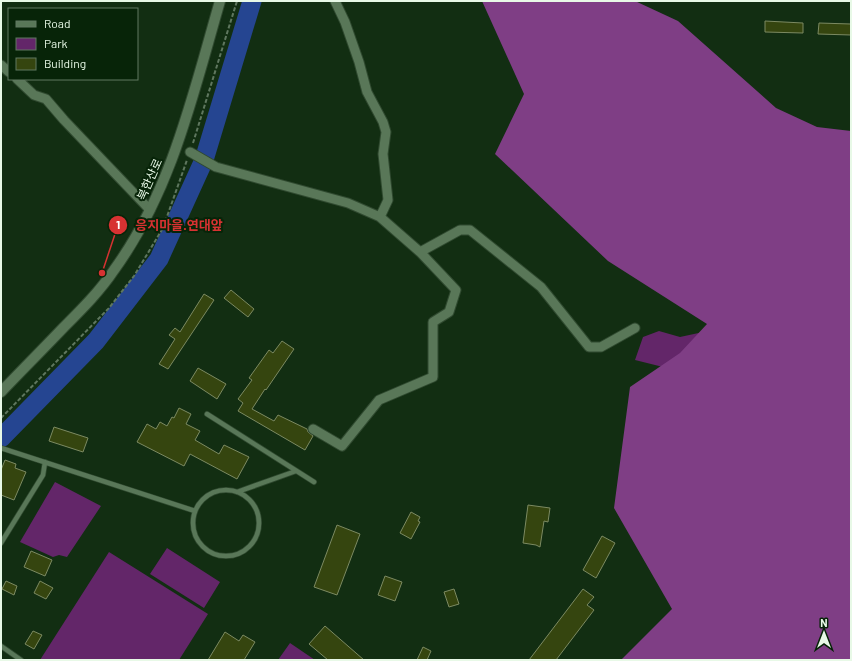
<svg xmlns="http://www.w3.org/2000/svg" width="852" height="661" font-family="Barlow,'Noto Sans KR',sans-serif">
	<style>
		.green { fill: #632669 }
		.forest { fill: #7f3e85 }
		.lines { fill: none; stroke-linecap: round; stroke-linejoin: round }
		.river { stroke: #254591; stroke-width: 19 }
		.building { fill: #35450f; stroke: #7c8a62 }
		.service-casing { stroke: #304a30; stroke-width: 6 }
		.minor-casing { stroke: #304a30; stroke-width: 11 }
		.tertiary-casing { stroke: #304a30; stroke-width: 12 }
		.path { stroke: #5f775f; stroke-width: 2; stroke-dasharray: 4 2; stroke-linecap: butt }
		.service { stroke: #597758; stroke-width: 4.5 }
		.minor { stroke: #597758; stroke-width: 9 }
		.tertiary { stroke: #597758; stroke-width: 10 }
		.labels { text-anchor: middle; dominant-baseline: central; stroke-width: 4; stroke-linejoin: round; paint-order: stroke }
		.street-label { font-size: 12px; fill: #e8f9e7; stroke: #072408 }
		.leader { fill: none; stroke: #d73232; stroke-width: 1.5 }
		.callout-dot { fill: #d73232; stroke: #072408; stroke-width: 1.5 }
		.mark-label { font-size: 12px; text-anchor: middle; font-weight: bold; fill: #fff }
		.callout-label { font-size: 13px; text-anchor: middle; font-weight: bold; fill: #d73232; stroke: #072408; stroke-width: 4; stroke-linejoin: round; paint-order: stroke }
	</style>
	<rect width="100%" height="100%" fill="#122e12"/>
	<path class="green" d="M717,329l-50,39 -32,-8 8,-23 16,-6 21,6z
		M55,482l46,24 -34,51 -8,-2 -6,2 -33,-15z
		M167,548l53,34 -16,26 -54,-34z
		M109,552l99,62 -29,46h-139z
		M290,643l25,17h-37z"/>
	<path class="forest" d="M482,1h153l43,20 98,87 41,19 34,4v529h-230l51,-51 -58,-101 16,-121 50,-34 27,-29 -99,-63 -113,-107 29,-60z"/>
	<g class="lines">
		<path class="river" d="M1,438l95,-97 63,-82 45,-99 48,-159"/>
	</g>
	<path class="building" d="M765,21l38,2v10l-38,-1z
		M819,23l32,1v11l-33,-1z
		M231,290l23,19 -6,8 -24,-19z
		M204,294l10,6 -46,69 -9,-5 16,-25 -6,-4 6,-7 5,4z
		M282,341l12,8 -28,41 -1,-1 -13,20 22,12 4,-6 29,14 1,3 5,4 -8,14 -67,-39 5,-8 -5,-4 14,-19 -3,-2 20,-28 4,3z
		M198,368l28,16 -9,15 -27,-18z
		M179,408l12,6 -5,10 14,7 -5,9 24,14 5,-9 25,12 -12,22 -47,-25 -6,12 -47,-24 10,-18 9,5 4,-7 7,4 5,-9 2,1z
		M54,427l34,11 -5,14 -34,-11z
		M5,460l11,4 -1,4 11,4 -12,28 -13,-5v-25z
		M528,505l22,3 -2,14 -4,-1 -4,26 -4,-2 -13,-2z
		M411,512l9,5 -2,4 2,1 -9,17 -11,-6z
		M337,525l23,9 -23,61 -23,-8z
		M602,536l13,7 -19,35 -13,-8z
		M31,551l21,9 -7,16 -21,-9z
		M385,576l17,6 -7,19 -17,-6z
		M6,581l11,5 -3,9 -12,-6z
		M40,581l13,7 -7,11 -12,-6z
		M454,589l5,15 -10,3 -5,-15z
		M583,589l11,8 -7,8 7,5 -38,50h-27z
		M325,626l39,34h-36l-19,-16z
		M33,631l9,4 -8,14 -9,-5z
		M225,632l14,9 4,-6 12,7 -11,18h-36z
		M423,647l8,4 -4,9h-10z"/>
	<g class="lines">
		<g class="service-casing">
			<path id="service" d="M207,414l107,68
				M1,448l194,63
				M193 523a33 33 0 1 1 66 0a33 33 0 1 1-66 0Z
				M237,492l59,-21
				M1,543l42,-68 2,-13
				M1,646l20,14"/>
		</g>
		<g class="minor-casing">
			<path id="minor" d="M1,65l8,7
				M17,79l17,16 12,4 18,21 86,90
				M190,152l26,15 132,36 32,14 8,-17 -5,-46 3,-22 -3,-10 -16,-30 -8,-30 -14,-40 -10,-21
				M380,217l40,35 40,-22h10l71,57 48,60h12l34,-19
				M313,429l29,17 37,-46 54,-23v-55l16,-10 7,-22 -36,-38"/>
		</g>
		<g class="tertiary-casing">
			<path id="tertiary" d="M1,392c21,-22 42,-43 63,-65 18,-18 36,-36 50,-57 58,-80 79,-176 106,-269"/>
		</g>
		<path class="path" d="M193,143l44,-142
			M1,418l108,-110 25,-32 29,-48 24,-68"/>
		<use href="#service" class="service"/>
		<use href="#minor" class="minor"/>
		<use href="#tertiary" class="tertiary"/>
	</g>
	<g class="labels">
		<g class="street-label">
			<text transform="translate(149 179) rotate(-66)">북한산로</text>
		</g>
	</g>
	<path class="leader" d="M102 273L118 225"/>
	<g class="callout-dot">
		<circle cx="102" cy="273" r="4"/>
		<circle cx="118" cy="225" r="10"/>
	</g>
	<g class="mark-label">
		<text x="118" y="229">1</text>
	</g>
	<g class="callout-label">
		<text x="179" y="230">응지마을.연대앞</text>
	</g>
	<rect width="852" height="661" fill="none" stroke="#e8f9e7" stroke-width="4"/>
	<rect x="8" y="8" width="130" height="72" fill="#072408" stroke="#617961"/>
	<rect x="16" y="21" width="20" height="6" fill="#597758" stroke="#617961"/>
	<text x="44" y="28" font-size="12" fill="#e8f9e7">Road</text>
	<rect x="16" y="38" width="20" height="12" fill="#632669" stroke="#617961"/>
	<text x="44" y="48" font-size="12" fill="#e8f9e7">Park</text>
	<rect x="16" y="58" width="20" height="12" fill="#35450f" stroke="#617961"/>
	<text x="44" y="68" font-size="12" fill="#e8f9e7">Building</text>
	<g transform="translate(824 633)" stroke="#072408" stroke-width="3" paint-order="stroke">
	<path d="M0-3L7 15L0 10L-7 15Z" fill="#e8f9e7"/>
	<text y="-6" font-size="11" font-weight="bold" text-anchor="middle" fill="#e8f9e7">N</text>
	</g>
</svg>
